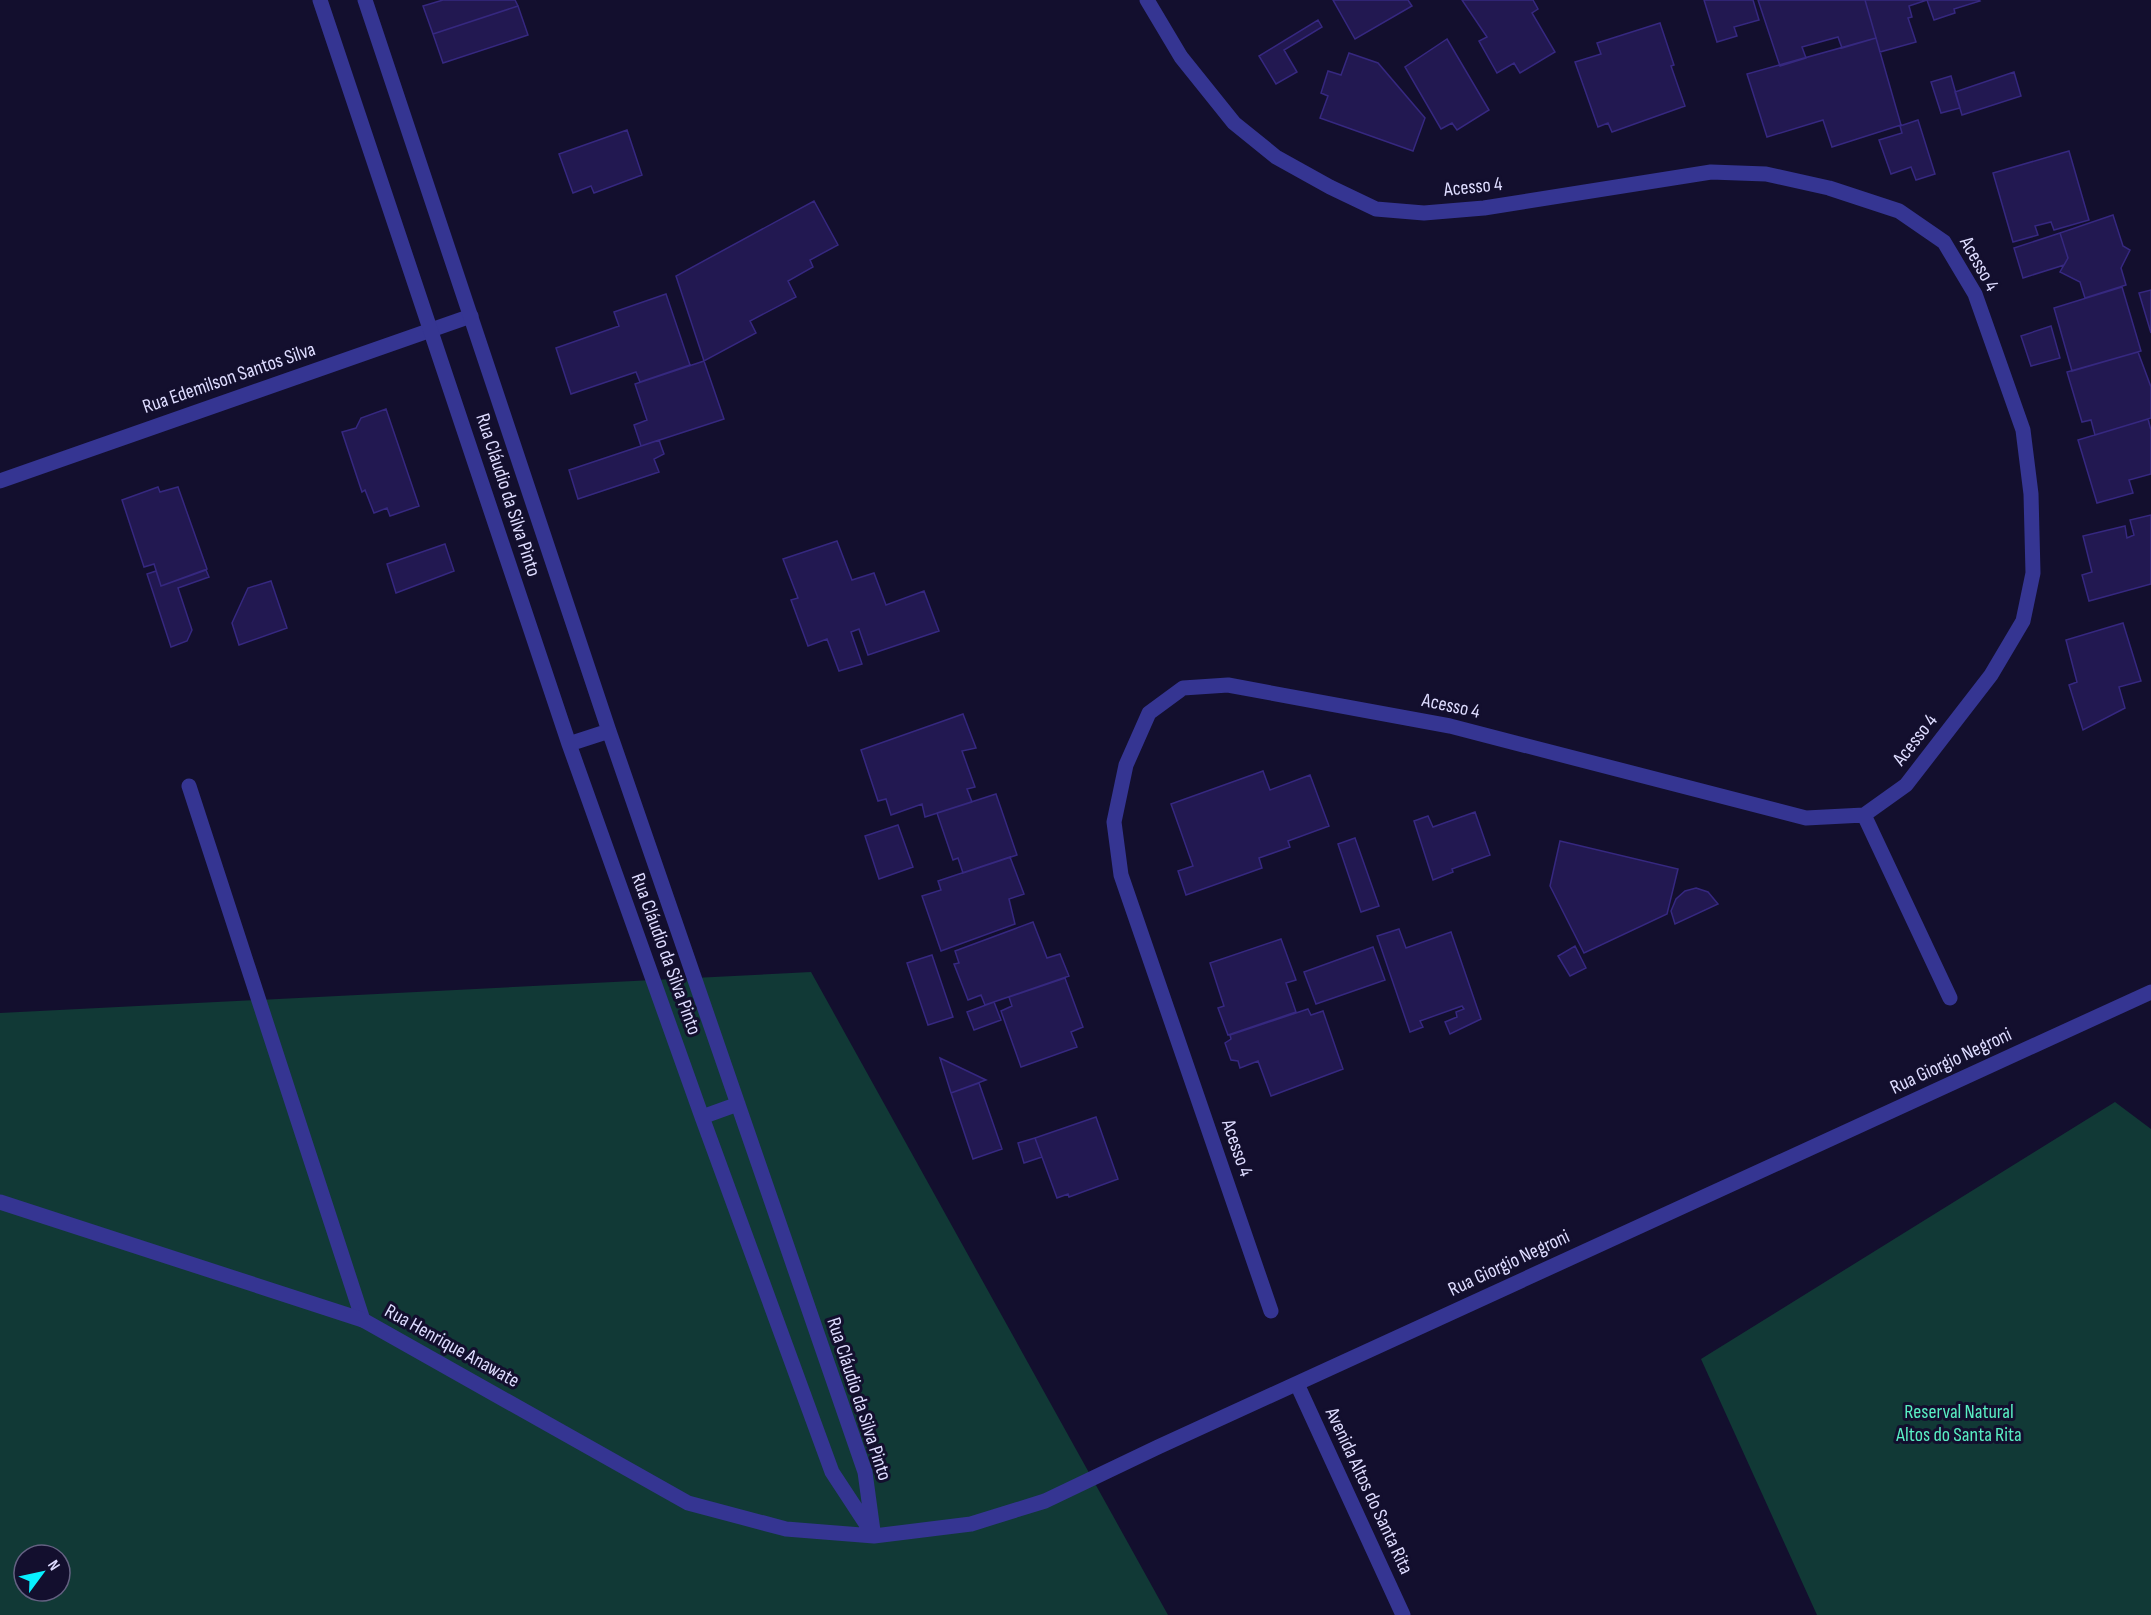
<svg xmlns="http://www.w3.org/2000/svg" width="2151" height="1615" font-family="'Sofia Sans Condensed',sans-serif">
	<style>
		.green { fill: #113936; fill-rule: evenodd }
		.building { fill: #221851; stroke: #362880; stroke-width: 1.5 }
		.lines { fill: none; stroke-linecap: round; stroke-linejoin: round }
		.minor { stroke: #353592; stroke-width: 15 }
		.tertiary { stroke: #353592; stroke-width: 15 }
		.labels { text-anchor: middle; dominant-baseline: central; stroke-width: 6; stroke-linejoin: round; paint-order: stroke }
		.street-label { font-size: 20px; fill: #dedcff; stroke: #130f2e }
		.park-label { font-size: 20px; fill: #59eec3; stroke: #130f2e }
	</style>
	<rect width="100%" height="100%" fill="#130f2e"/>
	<path class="green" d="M811,972l357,643h-1168v-602zM24,1555h36v36h-36z
		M2115,1102l36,27v486h-334l-116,-256z"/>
	<path class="building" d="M443,0h72l3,6 -85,28 -10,-28z
		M1333,0h75l4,6 -57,33z
		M1462,0h71l5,9 -6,4 23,39 -35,21 -6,-10 -17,10 -18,-32 8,-4z
		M1704,0h49l6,20 -25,7 3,9 -20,6z
		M1758,0h107l11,38 -34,10 -4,-11 -36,10 4,11 -26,8z
		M1865,0h62l-18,6 3,11 -4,1 8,24 -36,10z
		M1927,0h52l1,1 -26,8 1,4 -21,7z
		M518,6l10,29 -85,28 -10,-29z
		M1318,20l4,7 -38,23 13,22 -21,12 -17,-28z
		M1660,23l14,42 -3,1 14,40 -73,26 -4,-9 -10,4 -23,-65 26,-8 -4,-11z
		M1876,38l25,87 -69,22 -9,-27 -56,17 -20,-63z
		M1447,39l42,71 -32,20 -5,-7 -11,6 -36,-62z
		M1349,53l29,10 47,55 -12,33 -93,-33 8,-22 -7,-3 7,-22 13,4z
		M2014,72l7,24 -59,19 -7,-23z
		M1951,76l9,32 -19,5 -10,-31z
		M1918,120l17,54 -19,6 -5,-13 -20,7 -12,-34 23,-7 -2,-7z
		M627,130l15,45 -48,18 -3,-7 -18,7 -14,-39z
		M2069,151l20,69 -35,10 -3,-8 -16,4 3,9 -25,7 -20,-69z
		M814,201l24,44 -28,15 3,7 -25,14 8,16 -46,24 6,12 -52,28 -28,-85z
		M2113,215l10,31 7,4 -9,18 5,17 -41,13 -5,-16 -20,-10 8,-14 -8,-25z
		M2060,233l8,25 -4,7 -41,13 -9,-30z
		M2122,287l19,64 -69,20 -18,-63z
		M2151,290v43l-12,-40z
		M666,294l24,71 -50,17 -4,-10 -65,22 -15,-46 63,-22 -5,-14z
		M2051,326l9,32 -29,8 -10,-30z
		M2138,352l13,35v31l-56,17 -4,-15 -9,2 -15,-50z
		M704,361l20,58 -83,27 -7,-21 13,-5 -12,-36z
		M386,409l33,97 -29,10 -3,-8 -13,5 -9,-23 -3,2 -20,-60 14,-4 5,-10z
		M2148,419l3,11v44l-22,6 4,13 -36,10 -19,-63z
		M659,440l5,14 -10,5 5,13 -81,27 -9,-29z
		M158,487l2,5 18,-5 29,82 -46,17 -7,-22 -10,3 -22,-67z
		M2151,515v69l-62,17 -7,-26 10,-3 -9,-36 42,-10 2,12 7,-3 -4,-15z
		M837,541l15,39 22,-7 12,32 38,-14 15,40 -71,24 -9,-26 -8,3 11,32 -23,7 -12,-32 -19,7 -17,-46 7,-2 -15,-39z
		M445,544l9,27 -58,22 -9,-29z
		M206,570l3,7 -31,11 14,42 -5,11 -16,6 -24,-73 9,-3 5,15z
		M271,581l16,47 -48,17 -7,-22 16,-35z
		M2123,623l18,58 -22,6 6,21 -42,22 -14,-45 8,-3 -11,-42z
		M963,714l13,34 -14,3 13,36 -8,2 5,13 -47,15 -3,-13 -31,11 -5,-16 -8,2 -17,-51z
		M1263,771l7,19 40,-15 19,51 -41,15 2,6 -31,11 3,10 -76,27 -8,-24 15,-5 -22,-62z
		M996,794l21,61 -54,18 -5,-15 -5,2 -16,-47z
		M1475,812l15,43 -38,14 1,3 -20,8 -19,-59 14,-5 5,11z
		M898,825l15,42 -34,12 -14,-43z
		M1355,838l24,68 -18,6 -23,-68z
		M1560,841l118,28 -11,45 -83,39 -34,-67z
		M1010,857l14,37 -15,5 6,25 -74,27 -19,-55 19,-6 -3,-9z
		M1696,888l12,4 10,12 -43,20 -4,-13 5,-12 9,-8z
		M1033,922l14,36 13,-4 9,22 -84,29 -4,-10 -13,5 -14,-36 5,-1 -4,-12z
		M1399,929l7,19 45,-16 30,87 -31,15 -5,-12 12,-5 -1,-5 8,-3 -2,-3 -42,15 3,6 -13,5 -33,-96z
		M1281,939l15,41 -10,3 10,29 -68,23 -10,-27 6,-2 -14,-43z
		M1575,946l11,22 -16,8 -12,-20z
		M1373,947l12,33 -69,24 -12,-32z
		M932,955l21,62 -25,8 -21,-62z
		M1065,978l18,49 -12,5 6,15 -56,20 -20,-56 11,-5 -3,-9z
		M994,1002l7,18 -27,10 -7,-18z
		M1308,1009l3,6 12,-4 20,58 -72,27 -13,-35 -18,7 -2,-7 -7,-1 -6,-17 6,-4 -1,-4z
		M940,1058l46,22 -35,13z
		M979,1083l23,66 -29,10 -22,-66z
		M1096,1117l22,62 -49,18 -1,-3 -11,4 -22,-60z
		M1035,1138l7,19 -18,6 -6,-20z"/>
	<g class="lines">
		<path class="minor" d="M1147,0l34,57 53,66 42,34 54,30 46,22 48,4 60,-5 227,-36 55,2 63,14 70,23 45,31 31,52 48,136 8,64 2,79 -10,48 -32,54 -85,110 -42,30 -58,3 -356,-92 -222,-41 -45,3 -34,25 -23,52 -12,57 7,53 150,436
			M0,481l471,-165
			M189,786l174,534
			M1864,815l86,183"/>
		<path class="tertiary" d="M320,0l249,744 133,373 130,355 42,64
			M365,0l244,731 256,741 8,59
			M569,744l40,-13
			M702,1117l36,-13
			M0,1202l363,118 325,183 98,26 88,7 97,-12 74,-23 113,-54 993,-455
			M1297,1384l106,231"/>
	</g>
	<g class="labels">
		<g class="street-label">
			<text transform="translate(1473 187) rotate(-6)">Acesso 4</text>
			<text transform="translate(1979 264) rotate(61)">Acesso 4</text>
			<text transform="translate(229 378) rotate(-19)">Rua Edemilson Santos Silva</text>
			<text transform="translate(508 495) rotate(72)">Rua Cláudio da Silva Pinto</text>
			<text transform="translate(1451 706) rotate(12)">Acesso 4</text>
			<text transform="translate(1915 740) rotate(-52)">Acesso 4</text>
			<text transform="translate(666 954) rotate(70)">Rua Cláudio da Silva Pinto</text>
			<text transform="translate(1951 1061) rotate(-25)">Rua Giorgio Negroni</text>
			<text transform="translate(1237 1148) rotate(71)">Acesso 4</text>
			<text transform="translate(1509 1263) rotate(-25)">Rua Giorgio Negroni</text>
			<text transform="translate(452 1346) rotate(29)">Rua Henrique Anawate</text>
			<text transform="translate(859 1399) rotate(72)">Rua Cláudio da Silva Pinto</text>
			<text transform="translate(1369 1491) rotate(65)">Avenida Altos do Santa Rita</text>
		</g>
		<g class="park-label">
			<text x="1959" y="1412">Reserval Natural<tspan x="1959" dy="23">Altos do Santa Rita</tspan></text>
		</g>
	</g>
	<g transform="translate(42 1573) rotate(57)"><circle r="28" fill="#130f2e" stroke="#646182" stroke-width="1.5"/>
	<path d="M0-4.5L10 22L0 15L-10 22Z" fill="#08f0ff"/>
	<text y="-9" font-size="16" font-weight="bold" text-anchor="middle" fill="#dedcff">N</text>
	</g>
</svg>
